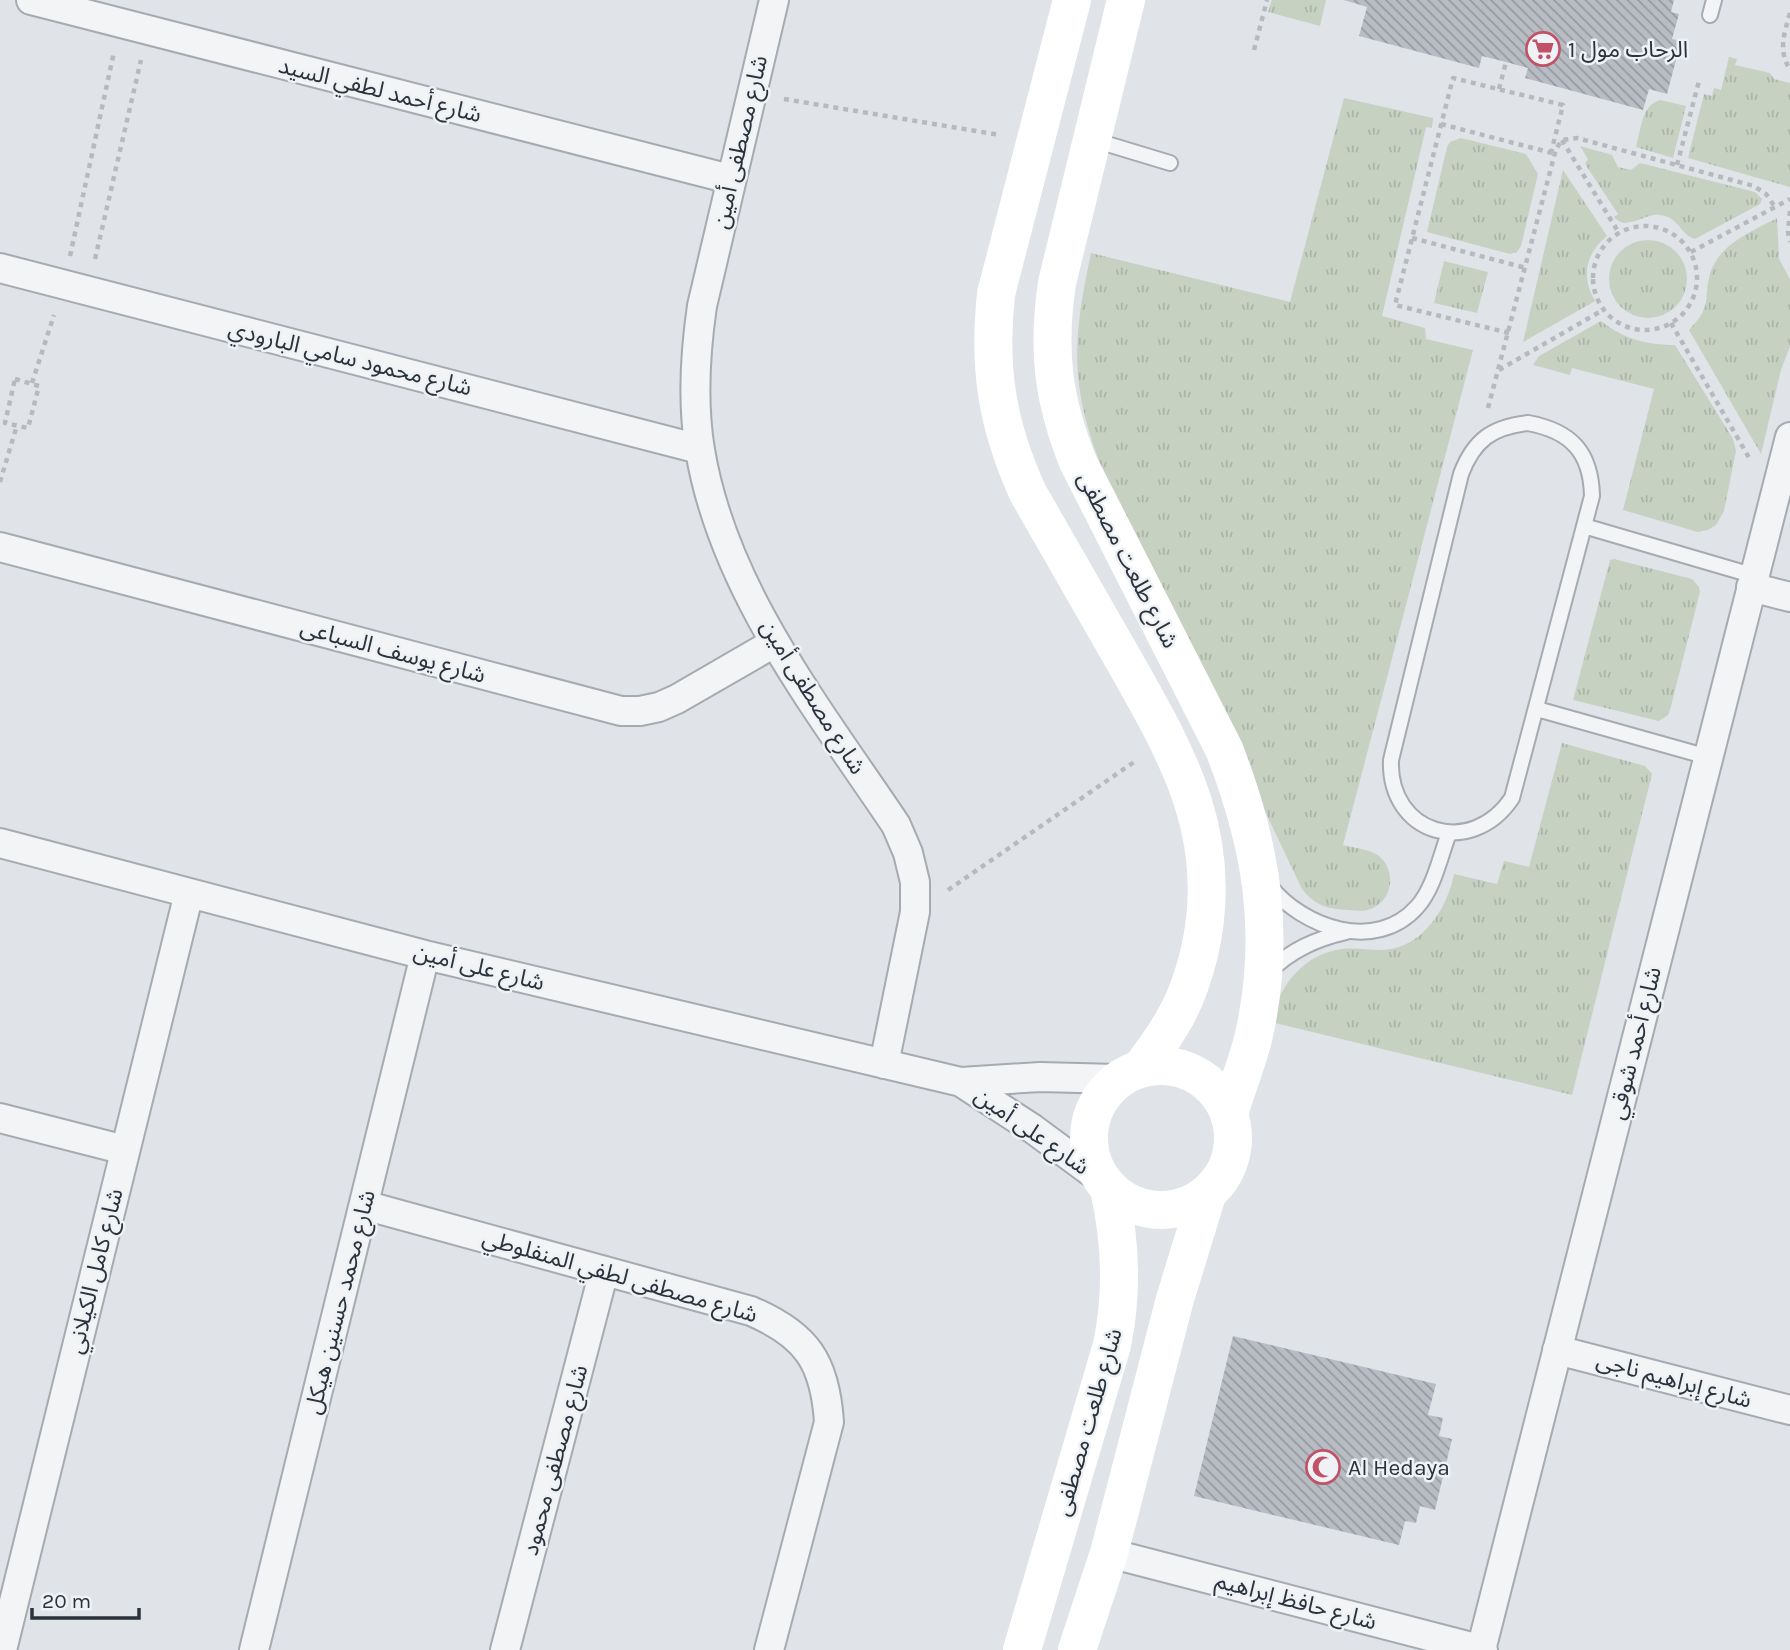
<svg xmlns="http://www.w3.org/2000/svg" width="1790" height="1650" font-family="Karla,'Noto Sans Arabic',sans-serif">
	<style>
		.grass { fill: url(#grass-tufts) }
		.building { fill: url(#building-back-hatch) }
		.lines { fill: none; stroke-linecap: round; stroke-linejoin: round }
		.lane-casing { stroke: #a6aab1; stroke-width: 18 }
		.street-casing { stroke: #a6aab1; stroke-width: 32 }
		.path { stroke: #b6babe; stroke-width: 4.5; stroke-dasharray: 5 5; stroke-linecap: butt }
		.lane { stroke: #f2f4f6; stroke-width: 14 }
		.street { stroke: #f2f4f6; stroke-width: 28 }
		.secondary { stroke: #fff; stroke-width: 38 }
		.labels { text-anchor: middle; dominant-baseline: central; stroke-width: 5; stroke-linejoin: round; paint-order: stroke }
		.poi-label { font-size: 23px; fill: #2a323d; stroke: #eff2f5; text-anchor: start }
		.street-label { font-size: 23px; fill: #2a323d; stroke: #eff2f5 }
	</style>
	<defs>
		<pattern id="grass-tufts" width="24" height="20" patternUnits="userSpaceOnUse" patternTransform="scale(1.75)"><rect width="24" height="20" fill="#c6d1c2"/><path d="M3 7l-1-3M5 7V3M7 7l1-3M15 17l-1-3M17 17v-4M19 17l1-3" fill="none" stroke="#aab4a8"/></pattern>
		<pattern id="building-back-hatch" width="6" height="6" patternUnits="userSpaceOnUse" patternTransform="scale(1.75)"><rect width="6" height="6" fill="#b8bdc4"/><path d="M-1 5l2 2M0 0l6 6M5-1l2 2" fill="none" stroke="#969aa0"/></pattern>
	</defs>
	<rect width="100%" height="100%" fill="#e0e3e8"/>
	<path class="grass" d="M1272,0h54l-6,26 -52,-14z
		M1729,57l8,2 -2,6 35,8 4,6 16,4v104l-102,-29 16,-64 8,2 2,-8 7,2z
		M1344,98l89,20 -1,10 -6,-1 -44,189 43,12 1,11 47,11 -130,495c11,3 27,4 36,11 16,14 15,40 -4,51 -8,5 -17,4 -26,3 -21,-1 -34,-4 -47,-21l-201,-423c-32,-83 -28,-128 -10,-213l199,49z
		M1660,100l26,6 -13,52 -37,-11c5,-16 5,-42 24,-47z
		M1461,138l65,16 12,20 -17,72 -4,6 -7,2 -83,-22 20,-85 3,-5z
		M1580,146l32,9 6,12 13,3 9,-7 115,29 7,7 -2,5 -65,35c-15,-4 -16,-22 -35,-24 -16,-2 -34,17 -46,2l4,-3 -33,-50 3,-5z
		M1563,170l44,66c-22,18 -26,41 -12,65l-72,41z
		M1777,218l2,41 11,20v67l-9,24 -20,84 -72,-124c25,-26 13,-30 22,-59 10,-28 42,-40 66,-53z
		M1609 279a39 39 0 1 1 78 0a39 39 0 1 1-78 0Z
		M1444,261l44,11 -11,41 -43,-10z
		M1601,321c23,18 45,24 74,24l58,94 3,12 -12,60 -8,14 -8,5 -10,2 -75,-22 31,-121 -82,-21 -2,7 -37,-10 6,-9z
		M1614,559l78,20 7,8 1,5 -30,118 -2,5 -9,6 -86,-21 37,-140z
		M1562,743l83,23 7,8 -80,321 -301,-73c8,-36 32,-68 71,-73 16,-2 34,3 49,0 35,-6 57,-44 63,-75l43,10 7,-23 25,6z"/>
	<path class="building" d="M1344,0h330l-3,12 8,2 -7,25 9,2 -14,53 -18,-5 -6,21 -118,-32 3,-10 -22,-6 -24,-6 -3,12 -120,-32 8,-29z
		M1233,1336l203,48 -8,31 15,3 -4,18 13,3 -17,71 -15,-4 -4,17 -11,-2 -6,24 -205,-49z"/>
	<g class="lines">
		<g class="lane-casing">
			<path id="lane" d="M1710,15l4,-15
				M1094,140l76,23
				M1528,423c43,8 63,29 64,73l-80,302c-41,61 -124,36 -121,-38l70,-286c13,-34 31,-47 67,-51z
				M1584,526l171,50
				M1537,709l171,48
				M1270,886c33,42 106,67 147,21 17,-19 23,-50 32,-74
				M1269,972c22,-22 47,-33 77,-40"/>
		</g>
		<g class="street-casing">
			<path id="street" d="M31,0l699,179
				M774,0l-72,306c-7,48 -10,96 -2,144 23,140 119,260 196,375l12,28 7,29v30l-31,152
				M0,268l699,181
				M0,547l621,164h19l19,-4 18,-8 97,-56
				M1751,587l39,10
				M0,843l425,112 536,127 72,47 69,51
				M961,1082l79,-5 78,2
				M0,1118l125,32
				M364,1205l387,106c56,24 74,51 78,111l-60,228
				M1557,1350l233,60
				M1109,1553l374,97
				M2,1650l187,-757
				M254,1650l171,-695
				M505,1650l99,-379
				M1481,1650l309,-1213"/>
		</g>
		<path class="path" d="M1790,13c-6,21 -12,37 0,57
			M1254,50l13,-50
			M1499,89l7,-27
			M784,99l216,36
			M1441,124l111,29
			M1562,140l57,93
			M1677,165l22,-84
			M1790,211l-2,21 2,10
			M1593 278a52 52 0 1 1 104 0a52 52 0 1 1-104 0Z
			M1412,238l114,30
			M1691,252l99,-53
			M70,256l44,-204
			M95,259l46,-199
			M1671,323l80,138
			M1509,333l-114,-28 58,-227 110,27 -12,48
			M1499,370l104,-60
			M15,379l24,7 -11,42 -23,-5z
			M32,383l22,-68
			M1488,408l68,-259 6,-9 15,-2 177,48 12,8 9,13
			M0,482l17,-57
			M948,890l189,-130"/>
		<use href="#lane" class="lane"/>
		<use href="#street" class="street"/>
		<path class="secondary" d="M1072,0l-76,294c-8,74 1,131 32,199 33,57 65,114 98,171 54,95 100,176 73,290 -6,24 -14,48 -27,69 -9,16 -20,30 -30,44
			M1126,0l-69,283c-10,67 -4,117 21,179l146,287c38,97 53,187 29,290 -6,24 -16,48 -23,72
			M1089 1138a72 72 0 1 1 144 0a72 72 0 1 1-144 0Z
			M1022,1650l90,-305c11,-53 9,-103 -3,-156
			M1077,1650l32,-97 66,-254 32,-104"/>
	</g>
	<defs>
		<g id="supermarket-ring" transform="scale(1.75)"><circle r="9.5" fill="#eff2f5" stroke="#c15167" stroke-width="1.5"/><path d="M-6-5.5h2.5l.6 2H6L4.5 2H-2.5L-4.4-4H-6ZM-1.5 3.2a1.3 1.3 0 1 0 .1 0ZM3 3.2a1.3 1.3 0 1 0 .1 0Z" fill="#c15167"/></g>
		<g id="mosque-ring" transform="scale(1.75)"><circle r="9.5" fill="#eff2f5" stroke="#c15167" stroke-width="1.5"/><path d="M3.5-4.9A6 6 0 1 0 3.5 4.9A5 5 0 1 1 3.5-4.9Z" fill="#c15167"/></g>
	</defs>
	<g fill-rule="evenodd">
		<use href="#supermarket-ring" x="1543" y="49"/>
		<use href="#mosque-ring" x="1323" y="1467"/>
	</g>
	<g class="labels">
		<g class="poi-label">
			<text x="1568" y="49">الرحاب مول 1</text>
			<text x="1348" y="1467">Al Hedaya</text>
		</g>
		<g class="street-label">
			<text transform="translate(380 90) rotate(14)">شارع أحمد لطفي السيد</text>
			<text transform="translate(740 142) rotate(-77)">شارع مصطفى أمين</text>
			<text transform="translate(350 358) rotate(14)">شارع محمود سامي البارودي</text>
			<text transform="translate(1128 560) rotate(63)">شارع طلعت مصطفى</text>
			<text transform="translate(393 651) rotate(15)">شارع يوسف السباعى</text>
			<text transform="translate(813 697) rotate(58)">شارع مصطفى أمين</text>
			<text transform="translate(479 967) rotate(14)">شارع على أمين</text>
			<text transform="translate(1635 1043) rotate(-76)">شارع أحمد شوقي</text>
			<text transform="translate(1032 1131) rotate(35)">شارع على أمين</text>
			<text transform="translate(95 1271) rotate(-76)">شارع كامل الكيلاني</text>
			<text transform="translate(620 1276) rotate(16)">شارع مصطفى لطفي المنفلوطي</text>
			<text transform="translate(340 1302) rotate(-76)">شارع محمد حسنين هيكل</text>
			<text transform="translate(1674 1380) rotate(15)">شارع إبراهيم ناجى</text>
			<text transform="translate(1088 1422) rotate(-74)">شارع طلعت مصطفى</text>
			<text transform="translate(555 1460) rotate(-75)">شارع مصطفى محمود</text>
			<text transform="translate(1296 1601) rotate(15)">شارع حافظ إبراهيم</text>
		</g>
	</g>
	<path d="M32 1608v10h107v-10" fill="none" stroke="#2a323d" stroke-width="3.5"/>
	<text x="42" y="1608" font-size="21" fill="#2a323d" stroke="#eff2f5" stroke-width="5" paint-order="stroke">20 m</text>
</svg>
